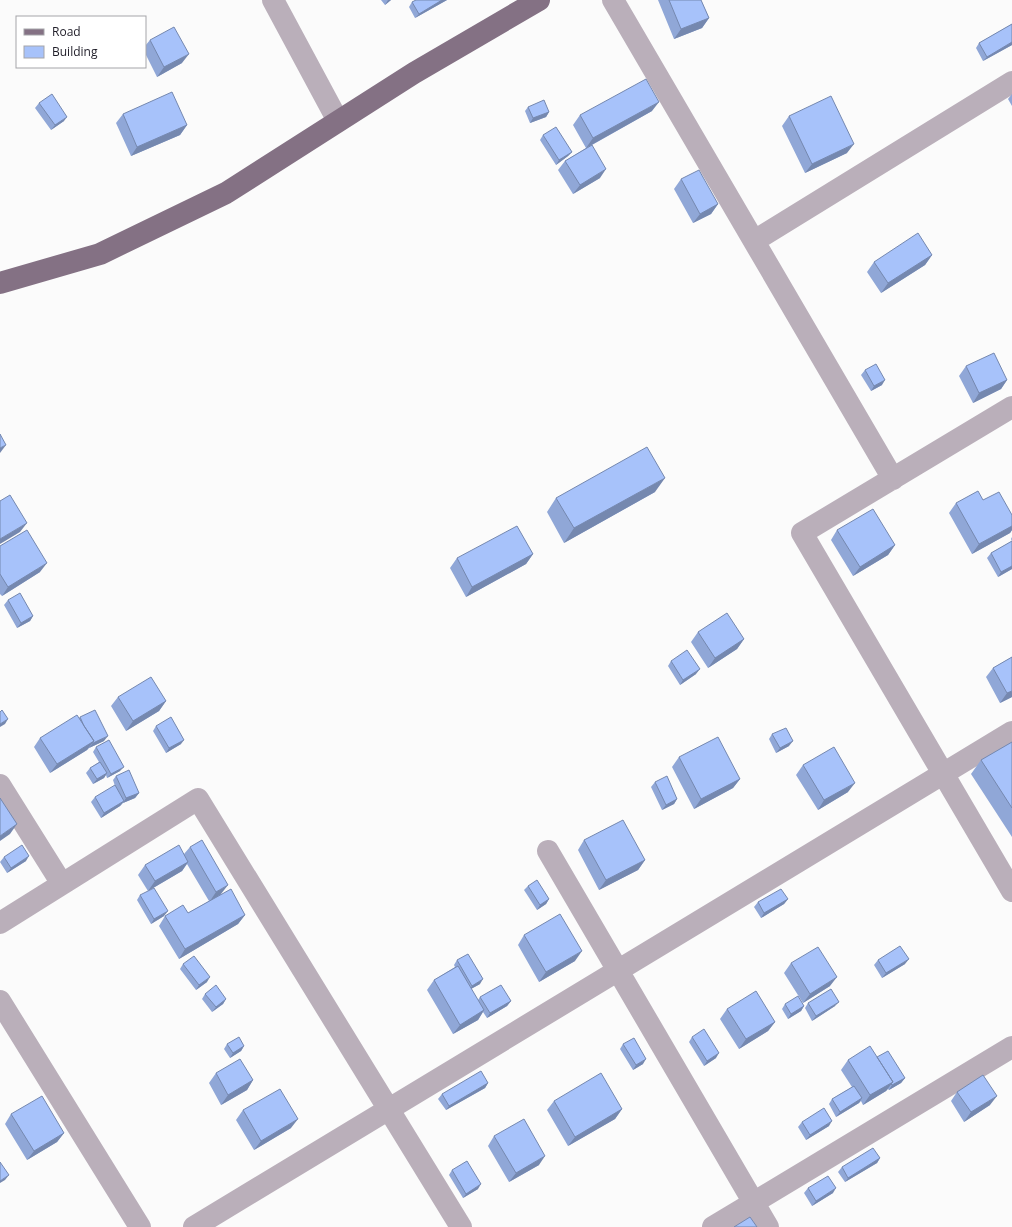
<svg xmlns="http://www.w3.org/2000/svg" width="1012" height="1227" font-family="'Open Sans',sans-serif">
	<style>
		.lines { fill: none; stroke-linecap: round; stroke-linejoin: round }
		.minor { stroke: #baafba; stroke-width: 22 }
		.major { stroke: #847184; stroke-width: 22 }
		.wall { fill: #90a7d7 }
		.shaded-wall { fill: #7588af }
		.building { fill: #a7c2fa; stroke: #7588af }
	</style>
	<rect width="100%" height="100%" fill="#fbfbfb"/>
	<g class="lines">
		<path class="minor" d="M273,0l65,121
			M613,0l280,479
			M754,241l258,-159
			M1012,407l-210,126 210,358
			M0,785l62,99
			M548,851l220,376
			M0,923l198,-124 263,428
			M0,1001l140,226
			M194,1227l818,-495
			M713,1227l299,-180"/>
		<path class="major" d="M0,283l100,-29 126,-61 188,-120 125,-73"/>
	</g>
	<path class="wall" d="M381,0h10l-6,5z
		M416,0h31l-32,18 -6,-11 3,-5z
		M658,0h43l8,18 -7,10 -28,11z
		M1012,24v21l-29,16 -7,-13 3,-5z
		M150,40l32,23 -25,14 -12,-24v-7z
		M1012,94v12l-4,-7z
		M39,103l25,18 -13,9 -16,-22z
		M528,107l21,5 -3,5 -16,6 -5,-12z
		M652,111l-60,34 8,33 -27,16 -15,-24 7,-9 21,-13 -13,-23 7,-10z
		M123,114l64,11 -7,10 -49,21 -15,-33z
		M789,116l58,37 -42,20 -23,-47z
		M543,135l29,17 -4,4 -12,9 -16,-25z
		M681,179l37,25 -7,10 -18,9 -19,-34z
		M932,255l-7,10 -44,28 -14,-21 7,-10z
		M966,366l41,14 -6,9 -28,14 -14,-27z
		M865,370l17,15 -11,6 -10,-16z
		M655,492l-91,51 -17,-31 9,-14z
		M983,500l29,15v15l-2,3 -38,21 -23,-41 7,-10z
		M837,530l58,15 -7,10 -35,21 -22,-36z
		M1012,537v32l-14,8 -11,-19 4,-5 21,-12 -1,-2z
		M0,546l40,26 -38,24 -2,-2z
		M533,554l-7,10 -60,33 -16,-29 7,-10z
		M8,600l25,16 -3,5 -13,7 -13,-23z
		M698,632l46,7 -7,10 -29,19 -17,-26z
		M1012,657v40l-12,6 -14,-26 7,-9z
		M671,661l25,13 -16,11 -12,-19z
		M118,697l48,4 -7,10 -33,20 -15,-25z
		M80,717l24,24 -15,7 -2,2 -37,23 -16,-26 6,-9 39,-20z
		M156,726l25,18 -15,9 -13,-22z
		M772,734l17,12 -13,7 -7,-14z
		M1012,742v95l-41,-63 10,-14z
		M96,747l24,24 -13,7 -1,-3 -2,3 -11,6 -7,-11 4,-5 9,-6 -6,-10z
		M679,757l61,22 -7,9 -39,21 -22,-42z
		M803,765l45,27 -30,18 -22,-35z
		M116,776l23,17 -4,5 -12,5 -3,3 -19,12 -10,-16 4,-5 21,-8 -3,-9z
		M655,782l22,17 -3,5 -12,6 -11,-23z
		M584,840l61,20 -7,10 -39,20 -21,-40z
		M190,847l31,47 24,21 -7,9 -59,35 -20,-33 6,-10 23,-3 21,-12 -22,-37 -5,7 -34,20 -10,-16 7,-10 39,-11z
		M4,857l22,4 -19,12 -7,-11z
		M528,886l21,13 -3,5 -9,6 -13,-20z
		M140,895l24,21 -13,8 -14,-24z
		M788,899l-4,5 -23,14 -7,-11 4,-5z
		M524,935l51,26 -36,21 -21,-37z
		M457,960l23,24 -9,5 7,11 2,-3 31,4 -4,5 -20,12 -4,-6 -5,8 -25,14 -26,-44 7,-10 21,-13 -1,-2z
		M878,960l27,4 -23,14 -8,-13z
		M791,963l39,23 -27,17 -19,-30z
		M183,964l24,18 -11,8 -16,-21z
		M205,994l21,5 -3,5 -11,8 -10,-13z
		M808,1003l27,3 -23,15 -7,-13z
		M785,1004l19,2 -3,5 -13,8 -6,-10z
		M727,1009l48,13 -7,9 -29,18 -19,-30z
		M692,1037l24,21 -12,8 -15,-24z
		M227,1044l17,2 -3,5 -11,7 -6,-9z
		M623,1044l20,20 -10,6 -13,-21z
		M877,1057l28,21 -4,5 -12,7 -1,-1 -2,2 -23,14 -2,-4 -2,2 -23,14 -7,-13 3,-5 20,-12 -11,-17 7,-10z
		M216,1073l37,7 -6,10 -26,15 -12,-22z
		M488,1083l-3,5 -39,22 -8,-11 4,-5z
		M957,1092l33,13 -26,17 -13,-21z
		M554,1101l68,8 -7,10 -47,27 -21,-36z
		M243,1110l48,18 -37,22 -18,-30z
		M11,1114l53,19 -7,9 -30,18 -22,-36z
		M802,1122l27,4 -23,14 -8,-13z
		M494,1136l45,29 -30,17 -21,-36z
		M880,1158l-3,5 -32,19 -7,-10 4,-5z
		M452,1170l26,19 -15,9 -14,-23z
		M808,1188l25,5 -21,13 -8,-13z"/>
	<path class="shaded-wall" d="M388,0h3l-6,5z
		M442,0h5l-32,18 4,-4z
		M709,18l-7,10 -28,11 7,-10z
		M1012,42v3l-29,16 4,-4z
		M189,54l-7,9 -25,14 7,-10z
		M659,102l-7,9 -66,37 7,-10z
		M549,112l-3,5 -16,6 3,-5z
		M67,117l-3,4 -13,9 4,-5z
		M187,125l-7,10 -49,21 6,-9z
		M854,144l-7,9 -42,20 7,-9z
		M572,152l-4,4 -12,9 3,-5z
		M606,169l-6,9 -27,16 7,-9z
		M718,204l-7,10 -18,9 7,-9z
		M932,255l-7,10 -44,28 7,-10z
		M885,380l-3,5 -11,6 3,-5z
		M1007,380l-6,9 -28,14 6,-10z
		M6,445l-6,8v-5z
		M665,478l-10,14 -91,51 10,-15z
		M27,523l-7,9 -20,12v-5z
		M1012,526v4l-2,3 -38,21 7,-10z
		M895,545l-7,10 -35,21 7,-9z
		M533,554l-7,10 -60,33 6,-10z
		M47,563l-7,9 -38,24 6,-9z
		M1012,566v3l-14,8 3,-5z
		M33,616l-3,5 -13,7 4,-5z
		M744,639l-7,10 -29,19 7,-10z
		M700,669l-4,5 -16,11 3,-5z
		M1012,691v6l-12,6 7,-10z
		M166,701l-7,10 -33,20 7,-10z
		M8,719l-3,5 -5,3v-3z
		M108,736l-4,5 -15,7 4,-5z
		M184,740l-3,4 -15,9 3,-5z
		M94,741l-7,9 -37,23 7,-9z
		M793,741l-4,5 -13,7 4,-5z
		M124,767l-4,4 -13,7 4,-4z
		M107,773l-3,5 -11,6 4,-5z
		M740,779l-7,9 -39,21 7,-10z
		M855,783l-7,9 -30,18 6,-10z
		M139,793l-4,5 -12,5 3,-5z
		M677,799l-3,5 -12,6 4,-5z
		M124,801l-4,5 -19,12 3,-5z
		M17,824l-7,10 -10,7v-5z
		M29,856l-3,5 -19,12 4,-5z
		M645,860l-7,10 -39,20 7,-10z
		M188,862l-6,9 -34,20 7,-10z
		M228,885l-7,9 -11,7 6,-9z
		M549,899l-3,5 -9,6 3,-5z
		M788,899l-4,5 -23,14 3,-5z
		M168,911l-4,5 -13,8 3,-5z
		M245,915l-7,9 -59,35 6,-10z
		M582,951l-7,10 -36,21 7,-10z
		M909,959l-4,5 -23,14 4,-5z
		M210,977l-3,5 -11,8 3,-5z
		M837,977l-7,9 -27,17 7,-9z
		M483,979l-3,5 -11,6 3,-4z
		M226,999l-3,5 -11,8 4,-5z
		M511,1001l-4,5 -20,12 3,-5z
		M839,1002l-4,4 -23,15 4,-5z
		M804,1006l-3,5 -13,8 3,-5z
		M484,1010l-6,10 -25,14 7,-9z
		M775,1022l-7,9 -29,18 7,-10z
		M244,1046l-3,5 -11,7 3,-5z
		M719,1053l-3,5 -12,8 3,-5z
		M646,1059l-3,5 -10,6 3,-5z
		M905,1078l-4,5 -12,7 3,-5z
		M253,1080l-6,10 -26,15 7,-10z
		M893,1082l-7,9 -23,14 7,-10z
		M488,1083l-3,5 -39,22 3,-4z
		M997,1096l-7,9 -26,17 7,-10z
		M862,1098l-3,5 -23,14 4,-5z
		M622,1109l-7,10 -47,27 7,-9z
		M298,1119l-7,9 -37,22 7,-9z
		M832,1121l-3,5 -23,14 4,-5z
		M64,1133l-7,9 -30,18 7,-9z
		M545,1156l-6,9 -30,17 7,-9z
		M880,1158l-3,5 -32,19 3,-4z
		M9,1175l-4,5 -5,3v-2z
		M481,1184l-3,5 -15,9 3,-4z
		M836,1188l-3,5 -21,13 4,-5z"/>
	<path class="building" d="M416,0h26l-23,14 -7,-12z
		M669,0h32l8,18 -28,11z
		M1012,24v18l-25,15 -8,-14z
		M174,27l15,27 -25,13 -14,-27z
		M646,79l13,23 -66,36 -13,-23z
		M172,92l15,33 -50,22 -14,-33z
		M52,94l15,23 -12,8 -16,-22z
		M831,96l23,48 -42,20 -23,-48z
		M544,100l5,12 -16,6 -5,-11z
		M556,127l16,25 -13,8 -16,-25z
		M592,145l14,24 -26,16 -15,-24z
		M699,170l19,34 -18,10 -19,-35z
		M918,233l14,22 -44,28 -14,-21z
		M994,353l13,27 -28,13 -13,-27z
		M876,364l9,16 -11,6 -9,-16z
		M0,434l6,11 -6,3z
		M647,447l18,31 -91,50 -18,-30z
		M978,491l5,9 16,-8 13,23v11l-33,18 -23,-41z
		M10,495l17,28 -27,16v-38z
		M873,509l22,36 -35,22 -23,-37z
		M517,526l16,28 -61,33 -15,-29z
		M27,530l20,33 -39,24 -8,-13v-28z
		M1012,541v25l-11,6 -10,-19z
		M20,593l13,23 -12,7 -13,-23z
		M727,613l17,26 -29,19 -17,-26z
		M687,650l13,19 -17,11 -12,-19z
		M1012,657v34l-5,2 -14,-25z
		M151,677l15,24 -33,20 -15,-24z
		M2,710l6,9 -8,5v-12z
		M95,710l13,26 -15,7h-1l2,-2 -10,-15 -4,-9z
		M77,715l17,26 -37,23 -17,-26z
		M171,717l13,23 -15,8 -13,-22z
		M786,728l7,13 -13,7 -8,-14z
		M718,737l22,42 -39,20 -22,-42z
		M109,740l15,27 -13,7 -15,-27z
		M1012,742v66l-31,-48z
		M834,747l21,36 -31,17 -21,-35z
		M100,762l7,11 -10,6 -7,-11z
		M129,770l10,23 -13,5 -10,-22z
		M667,776l10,23 -11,6 -11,-23z
		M115,785l9,16 -20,12 -9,-16z
		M0,798l17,26 -17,12z
		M623,820l22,40 -39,20 -22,-40z
		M202,840l26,45 -12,7 -26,-45z
		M22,845l7,11 -18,12 -7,-11z
		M179,845l9,17 -33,19 -10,-16z
		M537,880l12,19 -9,6 -12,-19z
		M154,888l14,23 -14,8 -14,-24z
		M231,889l14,26 -60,34 -20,-33 18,-11 5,8z
		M781,889l7,10 -24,14 -6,-11z
		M560,914l22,37 -36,21 -22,-37z
		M900,946l9,13 -23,14 -8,-13z
		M818,947l19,30 -27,17 -19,-31z
		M468,954l15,25 -11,7 -15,-26z
		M194,956l16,21 -11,8 -16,-21z
		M458,966l26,44 -24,15 -26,-45z
		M216,985l10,14 -10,8 -11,-13z
		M501,985l10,16 -21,12 -10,-16z
		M831,989l8,13 -23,14 -8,-13z
		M756,991l19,31 -29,17 -19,-30z
		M798,996l6,10 -13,8 -6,-10z
		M704,1029l15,24 -12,8 -15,-24z
		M239,1037l5,9 -11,7 -6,-9z
		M634,1038l12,21 -10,6 -13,-21z
		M870,1046l23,36 -23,13 -22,-35z
		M888,1051l17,27 -13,7 -1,-1 2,-2 -16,-25z
		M240,1059l13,21 -25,15 -12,-22z
		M481,1071l7,12 -39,23 -7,-12z
		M601,1073l21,36 -47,28 -21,-36z
		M983,1075l14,21 -26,16 -14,-20z
		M854,1086l8,12 -22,14 -8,-13z
		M280,1089l18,30 -37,22 -18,-31z
		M42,1096l22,37 -30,18 -23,-37z
		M824,1108l8,13 -22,14 -8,-13z
		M524,1119l21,37 -29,17 -22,-37z
		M873,1148l7,10 -32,20 -6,-11z
		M467,1161l14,23 -15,10 -14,-24z
		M0,1162l9,13 -9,6z
		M828,1176l8,12 -20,13 -8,-13z
		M750,1217l7,10h-23z"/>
	<rect x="16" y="16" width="130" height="52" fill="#ffffff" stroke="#a5a5a9"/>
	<rect x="24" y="29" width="20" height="6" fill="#847184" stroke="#a5a5a9"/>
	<text x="52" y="36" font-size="12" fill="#1f1d28">Road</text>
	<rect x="24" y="46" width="20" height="12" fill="#a7c2fa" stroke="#a5a5a9"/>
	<text x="52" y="56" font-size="12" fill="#1f1d28">Building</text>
</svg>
